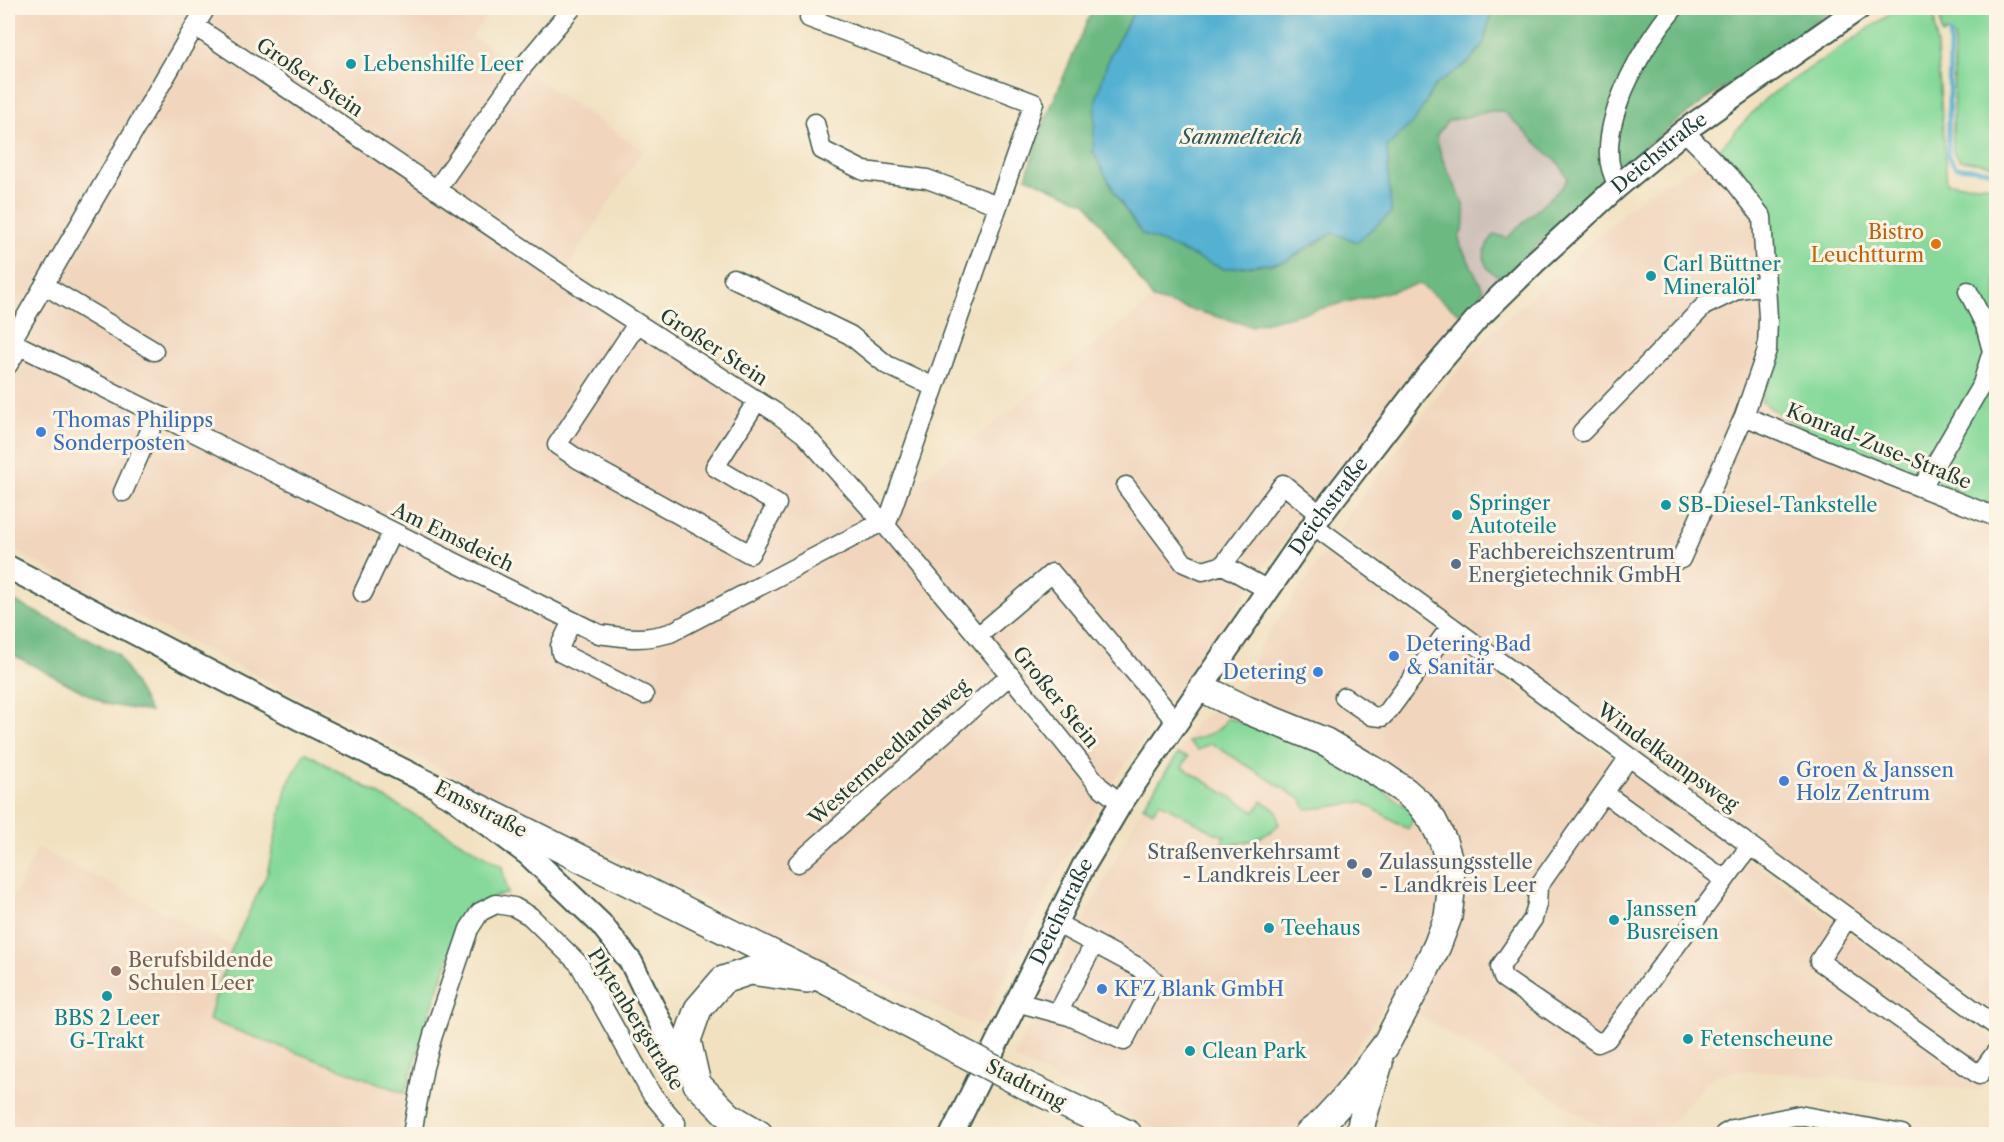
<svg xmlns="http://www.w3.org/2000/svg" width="2004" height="1142" font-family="'Libre Caslon Text',serif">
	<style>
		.built { fill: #f1d5bd }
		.industrial { fill: #cec1ba }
		.green { fill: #86d99a; stroke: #528b67; stroke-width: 1.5 }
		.forest { fill: #6cb982; stroke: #467b5b; stroke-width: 1.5 }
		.water { fill: #54b1d2; stroke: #3a7783; stroke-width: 1.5 }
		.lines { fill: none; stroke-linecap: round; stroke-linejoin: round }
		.stream { stroke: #54b1d2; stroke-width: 4.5 }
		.minor-casing { stroke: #3e5649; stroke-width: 21 }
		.major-casing { stroke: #3e5649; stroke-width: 26 }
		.highway-casing { stroke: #3e5649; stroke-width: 30 }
		.minor { stroke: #fff; stroke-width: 18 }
		.major { stroke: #fff; stroke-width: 22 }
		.highway { stroke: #fff; stroke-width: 27 }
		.highway-bridge-casing { stroke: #3e5649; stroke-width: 30; stroke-linecap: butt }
		.highway-bridge { stroke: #fff; stroke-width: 27 }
		.culture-dot { fill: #0f9aa8; stroke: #fcf5e5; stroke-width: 2 }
		.food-dot { fill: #e8710a; stroke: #fcf5e5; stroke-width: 2 }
		.shop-dot { fill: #3f7fe0; stroke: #fcf5e5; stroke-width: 2 }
		.service-dot { fill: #5c6f8a; stroke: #fcf5e5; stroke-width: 2 }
		.education-dot { fill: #8d6e63; stroke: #fcf5e5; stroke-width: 2 }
		.labels { text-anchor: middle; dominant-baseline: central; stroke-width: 6; stroke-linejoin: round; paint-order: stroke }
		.culture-label { font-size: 20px; fill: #0d838f; stroke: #fcf5e5; text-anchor: start }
		.street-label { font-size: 20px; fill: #1f3d34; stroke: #fcf5e5 }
		.food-label { font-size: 20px; fill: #c56008; stroke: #fcf5e5; text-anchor: end }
		.shop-label { font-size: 20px; fill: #366cbe; stroke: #fcf5e5; text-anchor: start }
		.service-label { font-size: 20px; fill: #4e5e75; stroke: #fcf5e5; text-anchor: start }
		.education-label { font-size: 20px; fill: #785e54; stroke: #fcf5e5; text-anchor: start }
		.water-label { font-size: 21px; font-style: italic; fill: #2c5a5c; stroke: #fcf5e5 }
	</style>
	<rect width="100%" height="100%" fill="#fcf5e5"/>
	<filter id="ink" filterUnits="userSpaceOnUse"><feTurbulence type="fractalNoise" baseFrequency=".0167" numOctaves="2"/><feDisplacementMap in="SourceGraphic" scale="12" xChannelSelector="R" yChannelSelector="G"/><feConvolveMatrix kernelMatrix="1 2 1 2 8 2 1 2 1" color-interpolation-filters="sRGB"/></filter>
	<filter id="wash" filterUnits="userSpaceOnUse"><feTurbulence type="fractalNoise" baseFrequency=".008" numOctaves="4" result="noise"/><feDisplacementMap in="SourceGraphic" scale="24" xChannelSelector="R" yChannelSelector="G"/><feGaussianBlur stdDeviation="1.35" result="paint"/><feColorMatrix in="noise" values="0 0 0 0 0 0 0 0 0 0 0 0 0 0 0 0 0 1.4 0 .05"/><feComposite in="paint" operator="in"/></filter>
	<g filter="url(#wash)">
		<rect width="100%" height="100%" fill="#f1e1c1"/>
		<path class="built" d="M8,8h484l-20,28 171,114 -77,120 242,159 72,83 273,-213 98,27 168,-42 48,35 -97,113 -78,98 -45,61 -130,185 -62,100 -75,152 -76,-37 -56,-20 -119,-60 -82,-38 -560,-283 -79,-43z
			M1712,157l284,353v506l-660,-484 100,-135 53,-62 156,-141z
			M1327,550l669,491v26l-16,23 -211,-18 -35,-1 -20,4 -54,59h-48l-193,-119 -30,-17 -72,111 -22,19 -12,6h-115l-155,-76 126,-245 57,-90 52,-41 9,-32z
			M38,848l195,98 -18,51 82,57 108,39 -7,41h-390v-226z"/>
		<path class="industrial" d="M1491,111h12l57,54 8,13 -5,8 -56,52 -4,40 -27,31 7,-20 -22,-43 -2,-9 6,-10 1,-9 -5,-22 -16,-31 -9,-29 12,-15z"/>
		<path class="green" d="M1899,8h35l13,175 49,3v324l-185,-75 -49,-33 8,-74 -5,-110 -53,-61 54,-59z
			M1939,8h57v157l-37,-5 -6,-8 1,-115 -7,-5 -5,3z
			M1227,718l44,12 65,27 80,57 -8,15 -46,-27 -42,6 -14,1 -4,-9 -91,-57 -13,7 -10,-8c15,-7 31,-7 39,-24z
			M305,752c65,39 133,74 197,115l6,27 -12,2 -36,32 -29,82 -26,83 -196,-73 6,-23 18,-51 34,-72 20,-88z
			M1178,754l10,3 -6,10 73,45 7,-11 15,10 2,13c-14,16 -38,20 -59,22l5,-10 -10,-3 -56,-31 -6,10 -10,-6z"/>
		<path class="forest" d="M1093,8h43l-27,49 -16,95 26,48 23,34 82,35 60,-7 49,-29 58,-20 -5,-66 30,-28 19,-34 34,-23 15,-19 8,-35h344l-159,113 -71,59 -103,98c-23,-8 -24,-27 -8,-44l12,4 56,-52 5,-8 -8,-13 -57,-54h-12l-43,10 -12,15c3,10 5,22 10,31 10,24 29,45 13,70l2,9 22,43 -7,20 -9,10 -48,-35 -168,42 -98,-27 -66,-96 -61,-26 17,-52z
			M8,598l110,56 32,58 -44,-8 -98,-52z"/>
		<path class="water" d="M1136,8h356l-8,35 -15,19 -34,23 -19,34 -29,28 4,66 -34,29 -24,-9 -49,29 -60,7 -82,-35 -23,-34 -26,-48 3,-52 13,-43z"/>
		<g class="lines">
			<path class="stream" d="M1950,34l-2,122 7,11 41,4"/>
		</g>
	</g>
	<g filter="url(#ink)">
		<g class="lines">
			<g class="minor-casing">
				<path id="minor" d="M809,18l225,85 -148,423
					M195,26l11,-18
					M815,123l7,27 42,21 63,8 71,26
					M1618,186c-5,-10 -9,-20 -9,-31 -2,-48 36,-112 65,-147
					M436,190l85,-121 51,-61
					M733,278l117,57 37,30 47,22
					M44,285l110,66
					M637,324l-80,121 21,14 172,95 27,-50 -62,-37 42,-66
					M8,340l591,294c29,4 42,7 71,-1l212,-111
					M11,342l184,-316 363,246 217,140 29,22 82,92 124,149 89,111 22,17
					M8,365l11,-18
					M1744,416l132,54 120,47
					M1582,432l122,-126 35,-17 27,-4
					M1126,486l58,77 19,8 20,-6
					M1922,487l60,-103 10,-33 -7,-26 -17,-34
					M123,492l34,-77
					M1313,525l683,501
					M1681,559l63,-143 23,-66 1,-32 -6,-101 -29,-37 -49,-49
					M1268,590l-45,-25 60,-81 38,31
					M363,593l29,-61
					M572,621l-12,25 1,7 83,42
					M978,636l74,-63 125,150
					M1344,697l28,19 10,1 7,-7 62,-84
					M1629,757l-91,130 -1,17 -4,15 -33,48 3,11 95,65 9,-4 143,-193
					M1604,793l121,87
					M798,863l212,-188
					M1848,917l-29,44 160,114 17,-23
					M1016,1002l53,14 55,25 31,-60 -17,-14 -82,-44
					M1058,1013l36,-69
					M412,1134l12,-67 9,-32 36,-106 11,-17 16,-8 18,3 16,9 49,48 72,129 25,30 -6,11
					M1724,1134l9,-5 66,-14 103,19"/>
			</g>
			<g class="major-casing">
				<g id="major">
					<path d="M8,567l292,152 143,71 86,65 72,69 30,38 39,80 21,33"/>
					<path id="s1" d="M952,1134l131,-267 38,-64 192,-278 113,-147 50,-58 59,-58 83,-76 66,-55 175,-123"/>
				</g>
			</g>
			<g class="highway-casing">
				<path id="highway" d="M1202,688l45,22 79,32 54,32 25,17 16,14 12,16 10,20 7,23 1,28 -3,25 -11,29 -18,36 -34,64 -41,53 -23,25 -13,10
					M443,790l386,192 127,67
					M1021,1083l107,51
					M759,1134l-30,-18 -32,-32 -10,-44 11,-31 25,-29 27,-9 57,8
					M1360,1134l2,-13 17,-58"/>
			</g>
			<use href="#minor" class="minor"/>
			<use href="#major" class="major"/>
			<use href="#highway" class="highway"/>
			<g class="highway-bridge-casing">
				<path id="highway-bridge" d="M956,1049l65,34"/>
			</g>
			<use href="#highway-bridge" class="highway-bridge"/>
		</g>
	</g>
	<g class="culture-dot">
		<circle cx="351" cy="64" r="6"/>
		<circle cx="1651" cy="276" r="6"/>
		<circle cx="1666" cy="505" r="6"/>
		<circle cx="1457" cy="515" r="6"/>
		<circle cx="1614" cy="920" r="6"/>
		<circle cx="1269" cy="928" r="6"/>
		<circle cx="107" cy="996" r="6"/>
		<circle cx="1688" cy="1039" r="6"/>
		<circle cx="1190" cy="1051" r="6"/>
	</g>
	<circle class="food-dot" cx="1936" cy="244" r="6"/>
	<g class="shop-dot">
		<circle cx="41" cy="432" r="6"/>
		<circle cx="1394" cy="656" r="6"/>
		<circle cx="1318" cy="672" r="6"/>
		<circle cx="1784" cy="781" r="6"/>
		<circle cx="1102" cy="989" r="6"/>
	</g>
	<g class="service-dot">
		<circle cx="1456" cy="564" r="6"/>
		<circle cx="1352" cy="864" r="6"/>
		<circle cx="1367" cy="873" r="6"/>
	</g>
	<circle class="education-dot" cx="116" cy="971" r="6"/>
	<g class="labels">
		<g class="culture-label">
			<text x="363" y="64">Lebenshilfe Leer</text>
			<text x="1663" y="264">Carl Büttner<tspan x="1663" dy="23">Mineralöl</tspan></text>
			<text x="1469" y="503">Springer<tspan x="1469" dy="23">Autoteile</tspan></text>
			<text x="1678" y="505">SB-Diesel-Tankstelle</text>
			<text x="1626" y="909">Janssen<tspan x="1626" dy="23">Busreisen</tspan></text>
			<text x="1281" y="928">Teehaus</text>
			<text x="107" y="1018" text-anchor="middle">BBS 2 Leer<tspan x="107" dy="23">G-Trakt</tspan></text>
			<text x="1700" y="1039">Fetenscheune</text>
			<text x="1202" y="1051">Clean Park</text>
		</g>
		<g class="street-label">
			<text transform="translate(310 77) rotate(34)">Großer Stein</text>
			<text stroke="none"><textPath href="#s1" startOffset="1220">Deichstraße</textPath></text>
			<text transform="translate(714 347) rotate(33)">Großer Stein</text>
			<text transform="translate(1879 446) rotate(22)">Konrad-Zuse-Straße</text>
			<text stroke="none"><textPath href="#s1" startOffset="734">Deichstraße</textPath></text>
			<text transform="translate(453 537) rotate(26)">Am Emsdeich</text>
			<text transform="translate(1056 697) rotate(51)">Großer Stein</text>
			<text transform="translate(889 752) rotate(-42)">Westermeedlandsweg</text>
			<text transform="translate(1668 757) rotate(36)">Windelkampsweg</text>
			<text transform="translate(481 809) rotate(27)">Emsstraße</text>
			<text stroke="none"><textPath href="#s1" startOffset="248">Deichstraße</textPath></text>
			<text transform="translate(636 1019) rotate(58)">Plytenbergstraße</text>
			<text transform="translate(1026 1084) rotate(27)">Stadtring</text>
		</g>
		<g class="food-label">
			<text x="1924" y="232">Bistro<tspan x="1924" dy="23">Leuchtturm</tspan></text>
		</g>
		<g class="shop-label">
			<text x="53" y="420">Thomas Philipps<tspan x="53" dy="23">Sonderposten</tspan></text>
			<text x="1406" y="644">Detering Bad<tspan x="1406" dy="23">&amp; Sanitär</tspan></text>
			<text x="1306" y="672" text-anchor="end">Detering</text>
			<text x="1796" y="770">Groen &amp; Janssen<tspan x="1796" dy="23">Holz Zentrum</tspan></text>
			<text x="1114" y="989">KFZ Blank GmbH</text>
		</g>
		<g class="service-label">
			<text x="1468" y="552">Fachbereichszentrum<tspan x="1468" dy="23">Energietechnik GmbH</tspan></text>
			<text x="1340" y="852" text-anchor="end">Straßenverkehrsamt<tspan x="1340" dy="23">- Landkreis Leer</tspan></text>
			<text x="1379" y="862">Zulassungsstelle<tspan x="1379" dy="23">- Landkreis Leer</tspan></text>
		</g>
		<g class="education-label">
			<text x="128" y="960">Berufsbildende<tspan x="128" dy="23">Schulen Leer</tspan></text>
		</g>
		<g class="water-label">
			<text x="1241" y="136">Sammelteich</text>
		</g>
	</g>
	<rect width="2004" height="1142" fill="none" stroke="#fcf5e5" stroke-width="30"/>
</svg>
